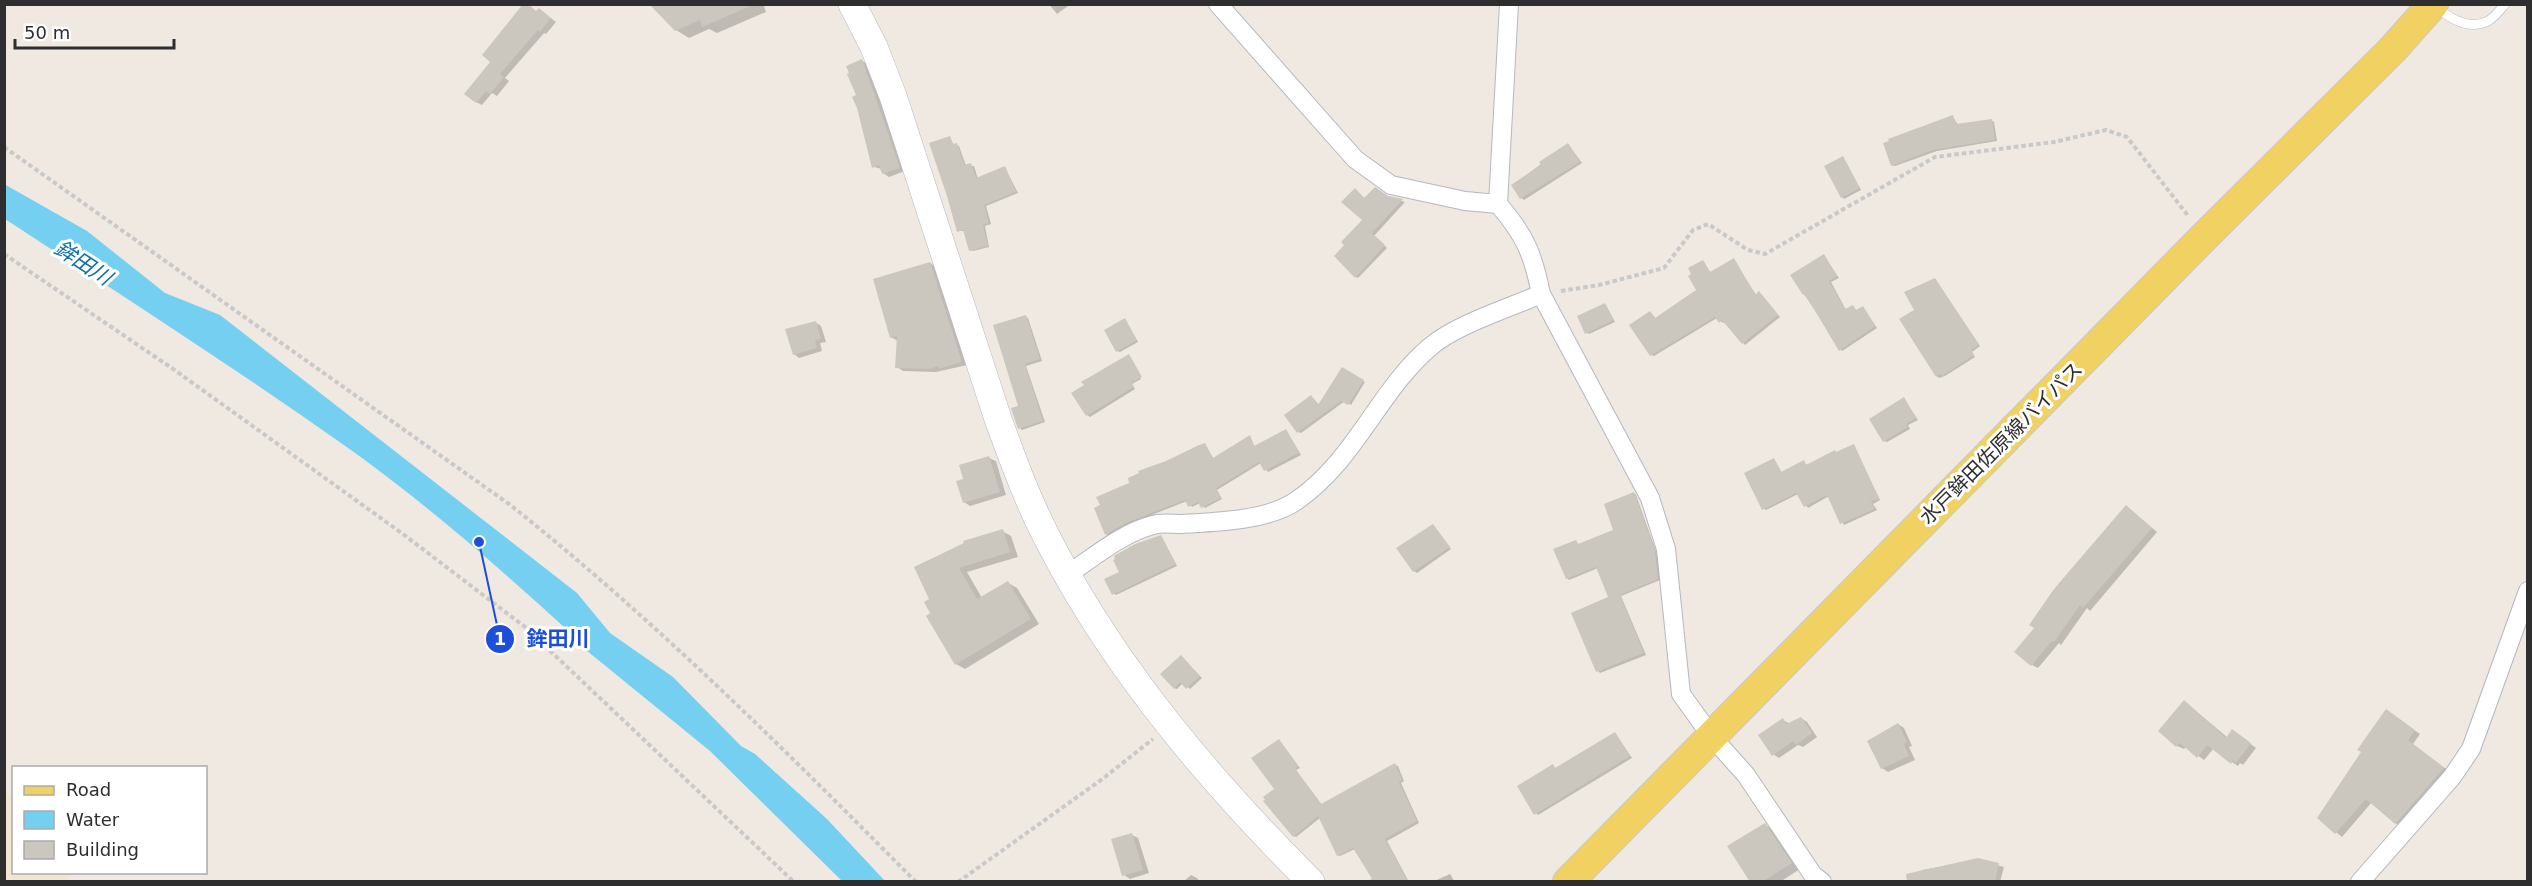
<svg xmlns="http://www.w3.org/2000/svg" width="2532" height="886" font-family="'DejaVu Sans','Noto Sans JP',sans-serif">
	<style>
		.education { fill: #f0e6d1 }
		.water { fill: #75cff0 }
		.shadow { fill: #0003 }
		.building { fill: #cbc7bf }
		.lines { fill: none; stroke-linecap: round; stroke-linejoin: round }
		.lane-casing { stroke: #b4b7c1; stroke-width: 10 }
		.street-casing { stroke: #b4b7c1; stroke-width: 20 }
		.secondary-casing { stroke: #b4b7c1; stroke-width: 28 }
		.primary-casing { stroke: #c9c9c9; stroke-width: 32 }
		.path { stroke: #c9c9c9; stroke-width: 4; stroke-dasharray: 4.5 3; stroke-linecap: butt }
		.lane { stroke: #fff; stroke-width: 9 }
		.street { stroke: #fff; stroke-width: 18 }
		.secondary { stroke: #fff; stroke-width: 27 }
		.primary { stroke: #f2d163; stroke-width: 30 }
		.labels { text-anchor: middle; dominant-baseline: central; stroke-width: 6; stroke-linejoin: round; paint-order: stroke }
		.street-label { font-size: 20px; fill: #2e2e2e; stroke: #fff }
		.water-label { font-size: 21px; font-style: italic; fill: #0d6fa3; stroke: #fff }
		.leader { fill: none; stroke: #1d4ed8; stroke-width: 2 }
		.callout-dot { fill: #1d4ed8; stroke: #fff; stroke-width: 2 }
		.mark-label { font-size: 18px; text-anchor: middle; font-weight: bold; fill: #fff }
		.callout-label { font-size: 21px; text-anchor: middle; font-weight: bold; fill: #1d4ed8; stroke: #fff; stroke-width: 6; stroke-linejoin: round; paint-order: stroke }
	</style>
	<rect width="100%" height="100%" fill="#efe9e1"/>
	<path class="education" d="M5,792l8,7 1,73 58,1 -6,8h-61z"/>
	<path class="water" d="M4,184l83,47 78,62 55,22 357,278 33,40 63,44 68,69 14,8 72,65 58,62h-43l-132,-130 -140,-114 -6,-10c-68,-62 -138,-123 -213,-177 -113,-80 -230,-155 -346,-231z"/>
	<path class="shadow" d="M651,4h117l-4,2 2,6 -49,21 -8,-4 -20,9 -13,-8z
		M1049,4h22l-14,10z
		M522,8l15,4 2,-3 17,13 -10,12 -2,-1 -39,45 4,3 -12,15 -5,-3 -10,12 -6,-3 16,-40 -8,-7z
		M862,61l6,3 37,107 -16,6 -6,-4 -1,-4 -8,-2 -16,-71z
		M1953,117l5,8 34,-4 2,1 3,19 -60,10 -42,15 -3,-1z
		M949,137l5,8 5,1 7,20h8l4,13 27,-11 13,25 -32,13 5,18 -6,2 4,21 -16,4 -3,-1 -5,-19h-7z
		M1568,144l14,19 -58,37 -3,-2 -8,-13z
		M1843,158l18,32 -17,9 -2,-2z
		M1357,191l8,8 23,-2 17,5 -31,34 13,12 -29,30 -2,-1 8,-57z
		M1824,256l15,22 -8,4 15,28 7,-3 4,4 6,-4 14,21 -35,23 -38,-57z
		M1734,260l22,35h6l18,22 -35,28 -20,-24 -2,2 -6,-5 -63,38 -3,-1v-42l5,6 42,-28 5,-30 8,12z
		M930,263l6,4 31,98 -31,7 -33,-1 -6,-4 1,-26 -7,-4z
		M1935,279l45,67 -8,6 3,5 -30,19 -6,2 -2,-2 -21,-66z
		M1605,305l10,17 -26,12 -2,-1z
		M1025,316l3,2 14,43 -16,5 19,56 -23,8 -2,-2v-21z
		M1125,320l13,22 -18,10 -3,-1z
		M815,322l6,4 5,16 -6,1 2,8 -23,7 -5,-4z
		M1128,356l13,23 -9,5 3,5 -45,28 -3,-2z
		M1342,369l23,13 -14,23 -6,-4 -44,32 -3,-1 14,-35 8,9z
		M1904,399l14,21 -10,5 2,4 -23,13 -3,-1z
		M1286,430l15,25 -33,17 -7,-9 -44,27 5,9 -17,9 -5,-5 -8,4 -5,-6 -58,23 -20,12 -3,-2 25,-50 73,-39 10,14 36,-22 5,10z
		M1854,446l26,54 -7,4 4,6 -33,15 -15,-29 -21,12 -10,-14 -32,16 -3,-2 11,-49 8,14 22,-11 4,4z
		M989,458l7,3 10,34 -36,11 -6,-4 1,-22z
		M1634,493l2,2 21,59 3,26 -39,16 25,59 -46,18 -2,-2 12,-73 -12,-30 -29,12 -2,-2 9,-36 4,3 35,-14z
		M2127,507l30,25 -67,79 -3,-3 -26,37 -2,-2 -21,25 -6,-3z
		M1433,526l18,23 -34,24 -3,-2z
		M1002,531l9,5 7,21 -51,15 15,26 26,-15 9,5 22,36 -74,45 -9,-5 -24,-50 -1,-14 -15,-32z
		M1161,536l16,30 -61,29 -3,-2 8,-21z
		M1183,659l19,19 -12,11 -7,-6 -6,6 -3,-1z
		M2190,706l38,32 11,-3 17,13 -13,17 -3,-2 -2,3 -6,-4 -18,-14 -10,12 -18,-13 -2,2 -7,-3 -17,-15z
		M2392,715l28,19 -7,10 37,28 -49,56 -29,-26 -30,35 -23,-19z
		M1801,718l6,4 10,15 -14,10 -5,-2 -19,13 -6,-4 10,-34 7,4z
		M1898,724l6,4 8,18 -3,1 6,13 -27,12 -6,-4z
		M1615,733l17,25 -94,57 -2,-2 17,-47 3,3z
		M1279,740l21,28 -4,2 26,35 73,-40 3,1 6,15 -3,2 18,40 -32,18 22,41h-43l8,-4 -19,-29 -15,7 -2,-1 -18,-37 -24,19 -2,-1 -18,-46z
		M1765,825l9,5 26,39 -20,13h-29z
		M1132,835l6,3 11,35 -19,6 -6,-4z
		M1978,860l26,7 -4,15h-75l-3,-12z
		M1450,874l5,8h-23z
		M1191,875l6,3 3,4h-17z"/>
	<path class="building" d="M523,4h5l8,7 3,-3 12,10 -11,14 -2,-2 -38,44 4,3 -14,17 -4,-3 -10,12 -12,-9 26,-32 -8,-7z
		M649,4h106l-53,23 -2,-7 -25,11z
		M862,59l38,109 -18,6 -3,-9 -7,3 -15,-60 -5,-11 4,-2 -9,-21 2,-1 -3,-7z
		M1953,115l3,9 36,-5 3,21 -62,10 -42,16 -8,-23 6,-2 -1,-2z
		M950,136l3,8 4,-1 7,22 7,-2 5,15 29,-12 11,26 -32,13 5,18 -6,2 5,21 -19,5 -6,-21 -6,2 -10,-36 -18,-53z
		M1568,143l12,19 -60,37 -9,-14 30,-20 -2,-3z
		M1843,156l17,32 -19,10 -17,-32z
		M1375,187l13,9 15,3 -31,34 13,12 -30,33 -21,-22 10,-11 -3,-3 21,-22 -21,-18 14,-14 9,10z
		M1824,254l13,22 -8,5 16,28 8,-4 3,5 7,-4 12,20 -36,25 -34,-57 -2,1 -13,-20z
		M1734,258l21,37 4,-4 19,24 -36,29 -20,-24 -3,3 -4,-6 -65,39 -21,-31 21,-14 5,7 41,-28 -8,-14 3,-2 -3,-6 15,-8 7,12z
		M930,262l32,100 -23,7v-3l-10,3 -34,-1 2,-32 -7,2 -17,-59z
		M1935,278l44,67 -8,5 3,5 -32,21 -2,-2 -4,3 -37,-58 15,-9 -10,-18z
		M1605,303l9,17 -29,14 -8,-18z
		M1026,315l14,44 -15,5 18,57 -25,8 -7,-21 7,-2 -25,-81z
		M1125,318l12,22 -21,12 -12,-22z
		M816,321l5,18 -6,1 2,8 -24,7 -8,-26z
		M1129,354l13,23 -11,6 3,4 -48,29 -15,-23 13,-8 -3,-3z
		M1342,367l22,13 -16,25 -7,-4 -44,32 -13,-18 27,-20 7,10z
		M1904,397l12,21 -10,6 2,3 -25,15 -14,-23z
		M1286,429l13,24 -35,18 -5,-9 -43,26 5,10 -20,10 -3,-6 -10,5 -3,-7 -59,23 -21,12 -11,-27 6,-3 -4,-8 33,-14 -1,-5 11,-5 -1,-2 28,-10 33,-16 6,-2 8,15 37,-23 4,11z
		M1854,444l25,55 -8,3 4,7 -35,15 -13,-29 -23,12 -8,-14 -34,17 -18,-37 30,-15 7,14 23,-12 2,5 29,-15 1,2z
		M989,456l11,36 -37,11 -7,-22 7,-2 -4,-14z
		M1634,492l21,59 3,28 -38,16 24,58 -48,19 -25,-59 37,-16 -12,-30 -30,12 -13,-30 23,-9 2,4 35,-14 -9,-26z
		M2126,505l26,23 -69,80 -3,-3 -26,37 -2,-1 -21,25 -17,-14 20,-24 -5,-3 25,-36z
		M1433,524l17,23 -37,25 -17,-24z
		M1003,529l7,23 -51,16 18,31 31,-18 23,38 -76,46 -29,-49 4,-3 -6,-11 5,-3 -15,-32 50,-24 -1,-2z
		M1161,535l15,29 -64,31 -8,-16 15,-7 -6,-12 2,-1 -1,-3 21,-12z
		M1181,655l19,21 -14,13 -6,-7 -6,7 -14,-15z
		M2184,700l42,38 6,-9 19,14 -15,20 -3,-3 -2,4 -24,-19 -10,13 -17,-15 -4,4 -18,-16z
		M2386,709l29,21 -7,10 36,28 -49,56 -29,-25 -31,35 -18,-16 44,-66 -4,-2z
		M1801,717l11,16 -16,12 -3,-4 -21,15 -14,-21 25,-17 3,6z
		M1898,723l9,19 -3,2 5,12 -28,13 -14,-28z
		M1615,732l15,24 -96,59 -17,-29 36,-22 2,4z
		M1279,739l19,27 -3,3 26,35 74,-41 7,17 -3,2 18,39 -32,18 23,43h-34l-21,-34 -16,8 -19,-40 -25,21 -30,-36 2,-1 -2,-3 11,-8 -23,-31z
		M1765,823l27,40 -30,19h-12l-23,-36z
		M1132,833l11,37 -21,6 -11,-37z
		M1978,858l21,5 -4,19h-88l-1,-8z"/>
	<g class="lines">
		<g class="lane-casing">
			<path id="lane" d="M2435,6c14,12 34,25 53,15 6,-3 12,-11 17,-17"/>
		</g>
		<g class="street-casing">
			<path id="street" d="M1218,4l137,155 36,26 74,16 33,3c27,31 35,50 43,90l109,204 16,51 15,145 31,43 34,38 67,100 9,7
				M1498,204l11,-200
				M1067,575c27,-18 55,-42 86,-50 9,-3 19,-1 28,-1 34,-2 86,-3 115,-23 59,-40 83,-111 134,-154 25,-22 79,-39 111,-53
				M2360,882l92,-105 19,-28 57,-158"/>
		</g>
		<g class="secondary-casing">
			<path id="secondary" d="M852,4l22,43 19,49 105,323c16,44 32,88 55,130 65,124 159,234 258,333"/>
		</g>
		<g class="primary-casing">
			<path id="primary" d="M1568,882l636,-645 189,-188 40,-45"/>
		</g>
		<path class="path" d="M4,147l505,357c145,115 276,246 407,378
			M4,254l172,117 227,163 122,93 269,255
			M1561,291l38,-6 65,-17 29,-38 15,-6 40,26 17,4 170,-97 119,-15 52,-12 21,7 62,80
			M958,882l143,-102 52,-41"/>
		<use href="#lane" class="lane"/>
		<use href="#street" class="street"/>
		<use href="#secondary" class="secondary"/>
		<use href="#primary" class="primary"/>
	</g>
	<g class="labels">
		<g class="street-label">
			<text transform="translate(2001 443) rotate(-45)">水戸鉾田佐原線バイパス</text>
		</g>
		<g class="water-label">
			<text transform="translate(83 263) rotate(33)">鉾田川</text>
		</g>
	</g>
	<path class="leader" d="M479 542L500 639"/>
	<g class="callout-dot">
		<circle cx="479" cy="542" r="6"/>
		<circle cx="500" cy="639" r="15"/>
	</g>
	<g class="mark-label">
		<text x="500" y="645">1</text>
	</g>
	<g class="callout-label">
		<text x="558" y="646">鉾田川</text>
	</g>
	<rect width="2532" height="886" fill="none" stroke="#2e2e2e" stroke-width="12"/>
	<rect x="12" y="766" width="195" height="108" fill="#ffffff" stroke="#ababab" stroke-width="1.5"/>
	<rect x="24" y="786" width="30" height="9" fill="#f2d163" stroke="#ababab" stroke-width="1.5"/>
	<text x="66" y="796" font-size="18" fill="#2e2e2e">Road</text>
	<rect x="24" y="811" width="30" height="18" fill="#75cff0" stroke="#ababab" stroke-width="1.5"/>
	<text x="66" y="826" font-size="18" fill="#2e2e2e">Water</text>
	<rect x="24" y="841" width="30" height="18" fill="#cbc7bf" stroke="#ababab" stroke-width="1.5"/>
	<text x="66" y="856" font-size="18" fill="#2e2e2e">Building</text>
	<path d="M15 39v9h159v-9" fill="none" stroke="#2e2e2e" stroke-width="3"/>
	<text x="24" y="39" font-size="18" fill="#2e2e2e" stroke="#ffffff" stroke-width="4.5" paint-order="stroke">50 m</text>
</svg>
